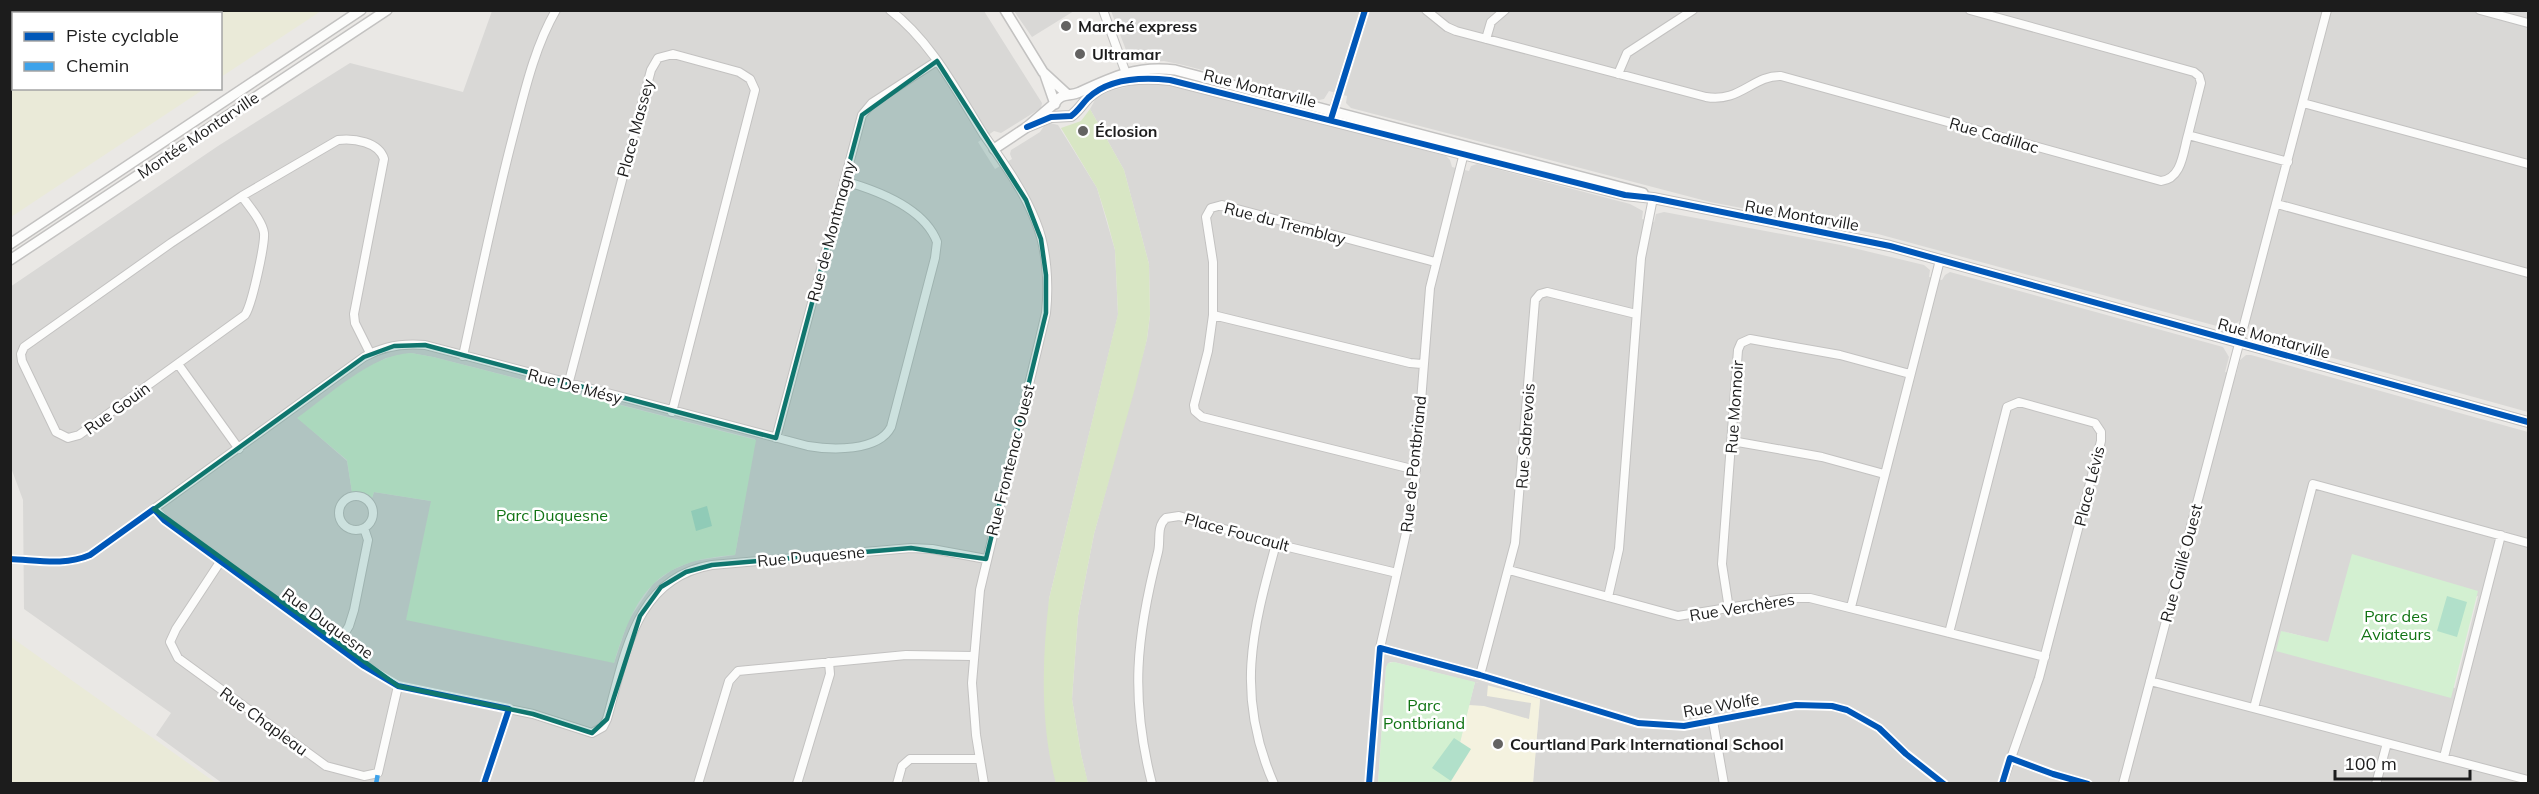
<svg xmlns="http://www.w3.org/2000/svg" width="2539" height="794" font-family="Mulish,sans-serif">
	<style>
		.residential { fill: #d9d8d6; fill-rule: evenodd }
		.education { fill: #f4f2df }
		.religious { fill: #d8d8d6 }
		.farmland { fill: #eaead8 }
		.grass { fill: #d8e6c4 }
		.park { fill: #d3f0d1 }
		.pitch { fill: #b1e0ca }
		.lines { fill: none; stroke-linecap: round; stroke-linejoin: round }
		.minor-casing { stroke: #c3c2c1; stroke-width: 10 }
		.tertiary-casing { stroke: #c3c2c1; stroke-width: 12 }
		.minor { stroke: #fcfcfb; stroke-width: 8 }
		.tertiary { stroke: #fcfcfb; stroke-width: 9 }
		.quiet { stroke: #3da2ea; stroke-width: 4.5; stroke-dasharray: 9 4.5; stroke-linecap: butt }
		.cycleway-casing { stroke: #fff; stroke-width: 10 }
		.cycleway { stroke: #0057b8; stroke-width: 6 }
		.marked { fill: #0f766e; fill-opacity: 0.2; stroke: #0f766e; stroke-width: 4.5; stroke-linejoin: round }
		.poi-dot { fill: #646362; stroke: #fff; stroke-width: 2 }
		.labels { text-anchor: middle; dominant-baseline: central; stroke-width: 5; stroke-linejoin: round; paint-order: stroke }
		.poi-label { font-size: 16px; font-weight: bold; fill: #1c1c1c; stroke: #fff; text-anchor: start }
		.street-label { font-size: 16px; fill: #1c1c1c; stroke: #fff }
		.park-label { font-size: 16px; fill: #107313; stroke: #fff }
	</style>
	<rect width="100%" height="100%" fill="#eae8e5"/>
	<path class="residential" d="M492,11h492l58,92 -1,5 -40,25 -7,-2 -16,11 17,27 17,-10 -2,-5 1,-4 29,-18 4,-6 6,-3 8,2 39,63 18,62 3,65 -69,284 -2,133 9,51h-834l-66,-48 15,-22 -147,-104 -1,-109 -13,-35v-178l208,-141 132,-83 113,29zM411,353l22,4 322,82 -20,116 -42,6 -21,9 -19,14 -25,37 -14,42 -183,-162 -57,-9 -2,6 -10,-5 -10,-1 -5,-31 -49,-43 75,-53 13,-7z
		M1014,11h60l-42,26z
		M1111,11h1417v401l-271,-75 -5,-6v-6l-13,-4 -7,7h-8l-346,-94 -168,-32 -359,-94 -5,-5 1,-7 -18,-5 -5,8 -5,1 -136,-35 -19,-4 -31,1 -7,-12z
		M1154,83l33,5 259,68 4,4 2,7 17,4 2,-5 6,-2 153,40 13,7 -1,8 12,3 2,-8 8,-2 177,33 83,20 6,5 -1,7 13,3 3,-5 5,-3 273,75 6,10 -4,15 11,3 4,-15 6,-5h5l277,77v351h-995l7,-84 -146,-37h-4l-4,5 -8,116 -290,1 -7,-30 -9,-55 6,-83 16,-82 53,-195 3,-24 -1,-51 -25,-94 -34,-61 6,-11 14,-7 23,-6zM2478,596l-23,92 -173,-57 46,12z"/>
	<path class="education" d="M1475,682l65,17 -7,84 -83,1z"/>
	<path class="religious" d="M1475,682l13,2 -1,12 44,7 -2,16 -45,-13 -15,-1z"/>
	<path class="farmland" d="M11,10h310v1l-100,66 -1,-63h-206v74l190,1 -193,128z
		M10,637h1l205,146h-205z"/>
	<path class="grass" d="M1090,109l34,61 25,94 1,51 -3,24 -12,49 -41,146 -16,82 -6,83 9,55 7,29 -32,1c-16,-60 -14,-124 -7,-185l69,-285 -3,-64 -8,-30 -10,-32 -36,-60 20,-7z"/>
	<path class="park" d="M411,353l22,4 323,83 -21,115c-79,5 -99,37 -121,108l-208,-43 25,-119 -57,-9 -2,6 -10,-5 -10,-1 -5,-32 -50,-42c31,-22 75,-64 114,-65z
		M2352,554l126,37 -27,107 -175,-47 5,-20 47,11z
		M1394,662l81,20 -25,101 -72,1 8,-117 2,-4z"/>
	<path class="pitch" d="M707,506l5,20 -16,5 -5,-20z
		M2447,596l20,6 -10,35 -20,-6z
		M1454,738l17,11 -20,32 -19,-13z"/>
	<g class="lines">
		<g class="minor-casing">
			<path id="minor" d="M890,10c42,32 67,82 94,125 19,27 40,56 52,87 11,27 13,62 10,91l-66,277 -8,93 4,52 8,49
				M1103,10l25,69
				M1426,10l21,17 9,4 250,66c34,6 47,-22 75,-21l380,105c21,-2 22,-29 27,-46
				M1970,10l224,62 5,4 2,7 -13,52 100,27
				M2480,10l48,13
				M1486,39l5,-17 14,-12
				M1618,74l9,-21 66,-43
				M2303,103l225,61
				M1332,115l33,-105
				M242,196c7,11 20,24 22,37 1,11 -12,72 -19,82l-166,120 -11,3 -12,-6 -34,-71 -1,-7 3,-7 147,-104 71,-47 96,-56c16,-2 41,2 46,19l-30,155 1,9 15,30
				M2277,204l251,69
				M1213,315l197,48 12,1
				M463,356c16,-74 31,-147 50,-220 11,-42 21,-88 43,-126
				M178,364l61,85
				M568,385l83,-315 7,-12 15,-4 66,18 11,7 5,11 -83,322
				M776,438l86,-323 10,-12 65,-42
				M1732,441l90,16 62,17
				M1416,470l-214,-53 -7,-6 -1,-6 14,-54 5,-36v-53l-7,-45 5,-9 11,-3 213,57
				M339 513a17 17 0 1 1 34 0a17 17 0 1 1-34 0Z
				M154,509l10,11 200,146 34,20 135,28 59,19 11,-6 4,-8c18,-63 27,-141 105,-154l199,-17 21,1 54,10
				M10,559c27,1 55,7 80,-4l274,-198c19,-11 40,-14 61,-12l383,101c23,4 70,6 83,-19l44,-169 2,-16c-13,-35 -61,-52 -93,-61
				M220,562l-44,67 -6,13 8,16 148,108 38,10 14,-3 20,-87
				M1509,570l169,46 112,-18h20l235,59
				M1608,597l11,-48 22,-291 12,-60
				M1851,607l89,-347
				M1729,609l-7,-45 16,-214 3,-7 9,-4 90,16 70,19
				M1949,633l58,-226 12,-5 76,21 6,9v9l-62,237 -37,106
				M337,646l12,-20 5,-16 14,-70 -4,-12
				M1380,648l100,27 158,48 46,3 112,-21 36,1 15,4 32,18 27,26 38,30
				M1480,675l35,-132 20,-243 5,-6 7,-2 89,22
				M2150,681l378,99
				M2254,708l59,-224 215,59
				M1713,721l11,63
				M2444,757l57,-222
				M2010,758l43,16 35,10
				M484,784l25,-75
				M698,784l31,-103 9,-10 168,-16 67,1
				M797,784l33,-110 -1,-12
				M897,784l5,-18 8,-7h69
				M1152,784c-22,-87 -16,-146 6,-232 3,-12 -2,-25 8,-34l13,-2 97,28 121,29
				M1274,784c-39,-88 -22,-153 2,-240
				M1369,784l11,-136 33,-146 17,-214 35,-139
				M2123,784l204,-774
				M2376,784l11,-41"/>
		</g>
		<g class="tertiary-casing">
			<path id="tertiary" d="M1005,10l38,62 25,23
				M1045,75l10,29
				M1055,103c6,-11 15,-6 25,-11 32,-15 58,-27 95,-22l468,123
				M1027,127l24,-10 20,-1c7,-5 11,-12 17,-18 21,-20 55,-21 82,-18l455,115 28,3 237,48 638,176
				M994,149l33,-22 28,-24
				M10,244l351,-234
				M10,260l377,-250"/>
		</g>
		<use href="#minor" class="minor"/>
		<use href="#tertiary" class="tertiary"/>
		<path class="quiet" d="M376,784l2,-11"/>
		<g class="cycleway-casing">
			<path id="cycleway" d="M1331,119l34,-109
				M1027,127l24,-10 20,-1c7,-5 11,-12 17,-18 21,-20 55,-21 82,-18l455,115 28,3 237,48 638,176
				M10,559c27,1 55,7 80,-4l64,-46 10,11 200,146 34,20 111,23 -25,75
				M1369,784l11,-136 100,27 158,48 46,3 112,-21 36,1 15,4 32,18 27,26 38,30
				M2002,784l8,-26 43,16 35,10"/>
		</g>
		<use href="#cycleway" class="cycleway"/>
	</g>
	<path class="marked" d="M937,61l89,139 15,39 5,36v38l-60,246 -75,-11 -199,17 -26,7 -25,15 -21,29 -33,103 -15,14 -59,-19 -135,-28 -244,-177 210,-152 30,-11 31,-1 351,93 86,-323z"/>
	<g class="poi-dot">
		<circle cx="1066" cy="26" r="6"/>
		<circle cx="1080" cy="54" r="6"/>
		<circle cx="1083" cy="131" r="6"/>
		<circle cx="1498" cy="744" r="6"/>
	</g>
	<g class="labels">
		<g class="poi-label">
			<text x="1078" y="26">Marché express</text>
			<text x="1092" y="54">Ultramar</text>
			<text x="1095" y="131">Éclosion</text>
			<text x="1510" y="744">Courtland Park International School</text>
		</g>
		<g class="street-label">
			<text transform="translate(1260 88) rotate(14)">Rue Montarville</text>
			<text transform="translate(635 128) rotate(-75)">Place Massey</text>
			<text transform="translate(198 135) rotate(-34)">Montée Montarville</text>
			<text transform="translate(1994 135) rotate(16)">Rue Cadillac</text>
			<text transform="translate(1802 215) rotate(10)">Rue Montarville</text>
			<text transform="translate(1285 223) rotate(15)">Rue du Tremblay</text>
			<text transform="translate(831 231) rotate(-75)">Rue de Montmagny</text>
			<text transform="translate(2274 338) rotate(15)">Rue Montarville</text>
			<text transform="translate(575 386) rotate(15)">Rue De Mésy</text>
			<text transform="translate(1734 407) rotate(-86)">Rue Monnoir</text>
			<text transform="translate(117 408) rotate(-36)">Rue Gouin</text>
			<text transform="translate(1525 436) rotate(-86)">Rue Sabrevois</text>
			<text transform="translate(1010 460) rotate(-76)">Rue Frontenac Ouest</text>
			<text transform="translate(1413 464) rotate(-84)">Rue de Pontbriand</text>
			<text transform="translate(2089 486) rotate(-76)">Place Lévis</text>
			<text transform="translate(1237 532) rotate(15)">Place Foucault</text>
			<text transform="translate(811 556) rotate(-5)">Rue Duquesne</text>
			<text transform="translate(2181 563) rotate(-75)">Rue Caillé Ouest</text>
			<text transform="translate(1742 607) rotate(-9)">Rue Verchères</text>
			<text transform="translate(328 623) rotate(36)">Rue Duquesne</text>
			<text transform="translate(1721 705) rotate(-10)">Rue Wolfe</text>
			<text transform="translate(264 721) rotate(36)">Rue Chapleau</text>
		</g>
		<g class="park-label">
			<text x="552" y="515">Parc Duquesne</text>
			<text x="2396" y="616">Parc des<tspan x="2396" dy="18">Aviateurs</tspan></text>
			<text x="1424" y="705">Parc<tspan x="1424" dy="18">Pontbriand</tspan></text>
		</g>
	</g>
	<rect width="2539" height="794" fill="none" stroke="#1c1c1c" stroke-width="24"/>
	<rect x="12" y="12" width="210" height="78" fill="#ffffff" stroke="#a4a4a4" stroke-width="1.5"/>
	<rect x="24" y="32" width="30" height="9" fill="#0057b8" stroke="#a4a4a4" stroke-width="1.5"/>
	<text x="66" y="42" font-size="18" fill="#1c1c1c">Piste cyclable</text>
	<rect x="24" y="62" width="30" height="9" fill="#3da2ea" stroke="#a4a4a4" stroke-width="1.5"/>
	<text x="66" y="72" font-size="18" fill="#1c1c1c">Chemin</text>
	<path d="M2335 770v9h135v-9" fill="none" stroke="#1c1c1c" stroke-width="3"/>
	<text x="2344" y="770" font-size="18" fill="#1c1c1c" stroke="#ffffff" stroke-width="4.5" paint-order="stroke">100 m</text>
</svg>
